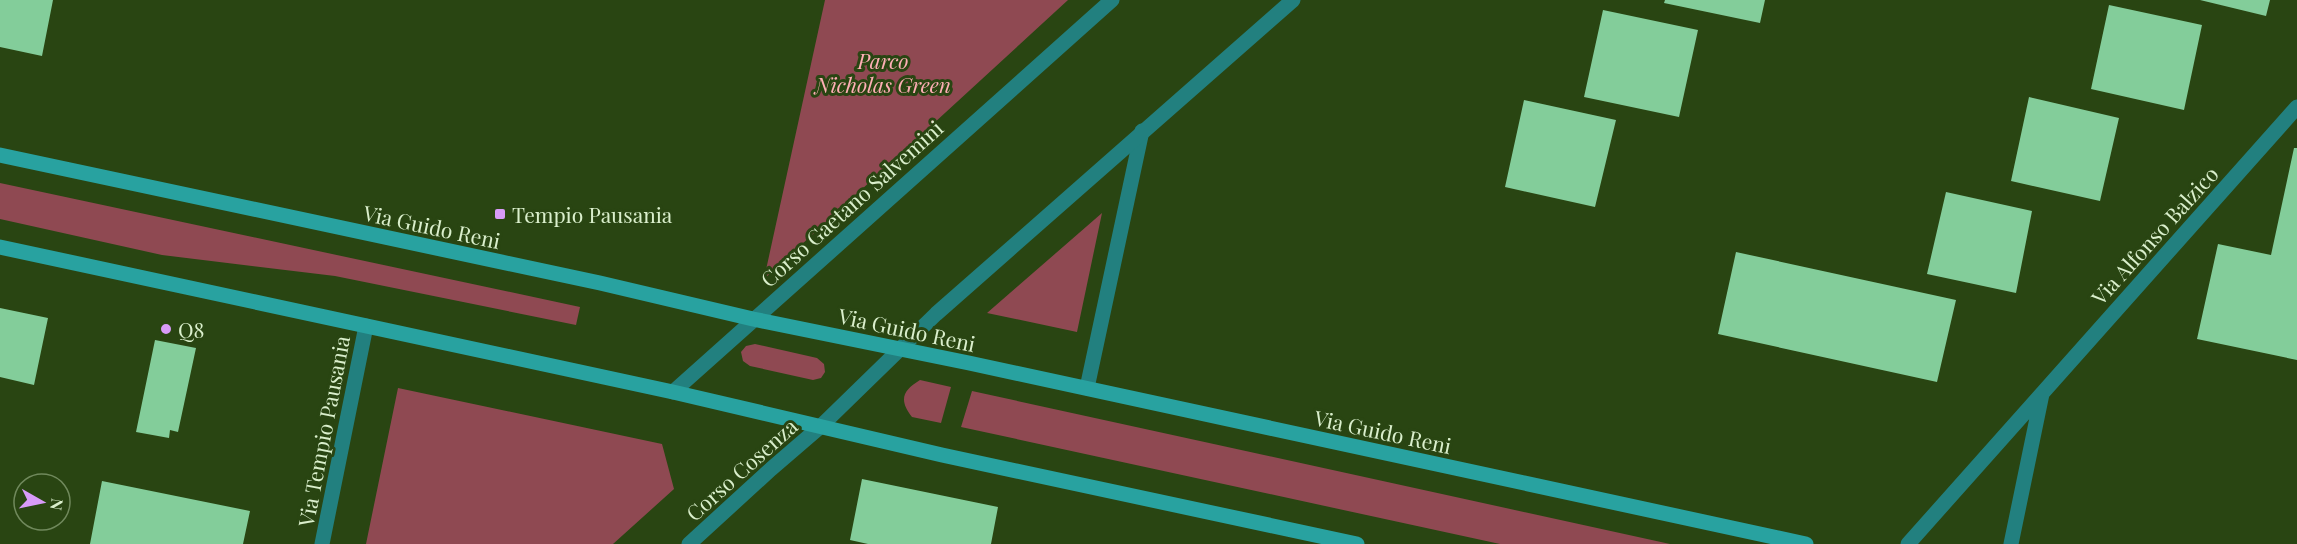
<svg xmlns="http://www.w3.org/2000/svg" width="2297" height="544" font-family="'Playfair Display',serif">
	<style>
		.green { fill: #8f4952 }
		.building { fill: #83cd9a }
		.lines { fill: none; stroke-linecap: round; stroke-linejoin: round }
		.minor { stroke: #22807f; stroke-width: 15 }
		.tertiary { stroke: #22807f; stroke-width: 15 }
		.secondary { stroke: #28a2a0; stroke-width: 15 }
		.poi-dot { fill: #d89bf8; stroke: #294512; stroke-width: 2 }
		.labels { text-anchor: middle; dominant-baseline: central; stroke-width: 6; stroke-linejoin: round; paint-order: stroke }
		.park-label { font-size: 21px; font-style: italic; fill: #ffafb6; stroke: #294512 }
		.street-label { font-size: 21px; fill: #daefcc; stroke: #294512 }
		.poi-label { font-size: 21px; fill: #daefcc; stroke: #294512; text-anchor: start }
	</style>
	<rect width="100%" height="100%" fill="#294512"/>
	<path class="green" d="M825,0h243l-304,279z
		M0,183l580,124 -4,18 -241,-49 -173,-21 -162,-36z
		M1102,213l-25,119 -90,-19z
		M755,344l62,14 7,6 1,8 -4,6 -8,2 -63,-14 -7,-5 -2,-9 5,-6z
		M920,380l31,7 -10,36 -29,-6c-13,-17 -10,-26 8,-37z
		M398,388l264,56 12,45 -61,55h-247z
		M972,391l698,153h-170l-539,-117z"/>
	<path class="building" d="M0,0h53l-11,56 -42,-9z
		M1665,0h100l-5,23 -96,-20z
		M2200,0h70l-4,16z
		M2109,5l93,20 -18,85 -93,-21z
		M1603,10l95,20 -19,87 -95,-20z
		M2029,97l90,21 -19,83 -89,-20z
		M1524,100l92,20 -21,87 -90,-20z
		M2294,148h3v212l-100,-21 21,-95 53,11z
		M1946,192l86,19 -16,82 -89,-19z
		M1736,252l220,48 -19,82 -219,-48z
		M0,308l48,10 -14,67 -34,-8z
		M155,340l41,8 -18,84 -8,-2 -1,8 -33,-6z
		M862,479l136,28 -7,37h-123l-18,-4z
		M102,481l148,30 -7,33h-153z"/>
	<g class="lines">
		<path class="minor" d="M1087,388l55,-257
			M322,544l44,-218
			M689,544l82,-75 50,-43
			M1908,544l389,-437
			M2011,544l31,-150"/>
		<path class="tertiary" d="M673,392l439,-392
			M821,426l115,-112 357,-314"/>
		<path class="secondary" d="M0,155l600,128 153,36 216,44 837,181
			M0,247l673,145 269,63 415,89"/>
	</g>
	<g class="poi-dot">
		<rect x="494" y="208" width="12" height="12" rx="3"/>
		<circle cx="166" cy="329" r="6"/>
	</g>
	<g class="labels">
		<g class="park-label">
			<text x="883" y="60">Parco<tspan x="883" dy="24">Nicholas Green</tspan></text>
		</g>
		<g class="street-label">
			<text transform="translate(851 203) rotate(-42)">Corso Gaetano Salvemini</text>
			<text transform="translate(432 226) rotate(12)">Via Guido Reni</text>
			<text transform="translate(2154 235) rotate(-48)">Via Alfonso Balzico</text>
			<text transform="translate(907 329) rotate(12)">Via Guido Reni</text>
			<text transform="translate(323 431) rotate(-79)">Via Tempio Pausania</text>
			<text transform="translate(1383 431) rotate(12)">Via Guido Reni</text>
			<text transform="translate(741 469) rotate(-42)">Corso Cosenza</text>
		</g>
		<g class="poi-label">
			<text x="512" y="214">Tempio Pausania</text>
			<text x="178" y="329">Q8</text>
		</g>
	</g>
	<g transform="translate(42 502) rotate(99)"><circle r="28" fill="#294512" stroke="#70895c" stroke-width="1.5"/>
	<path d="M0-4.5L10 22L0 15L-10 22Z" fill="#d89bf8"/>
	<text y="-9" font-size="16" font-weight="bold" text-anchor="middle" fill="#daefcc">N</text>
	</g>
</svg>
